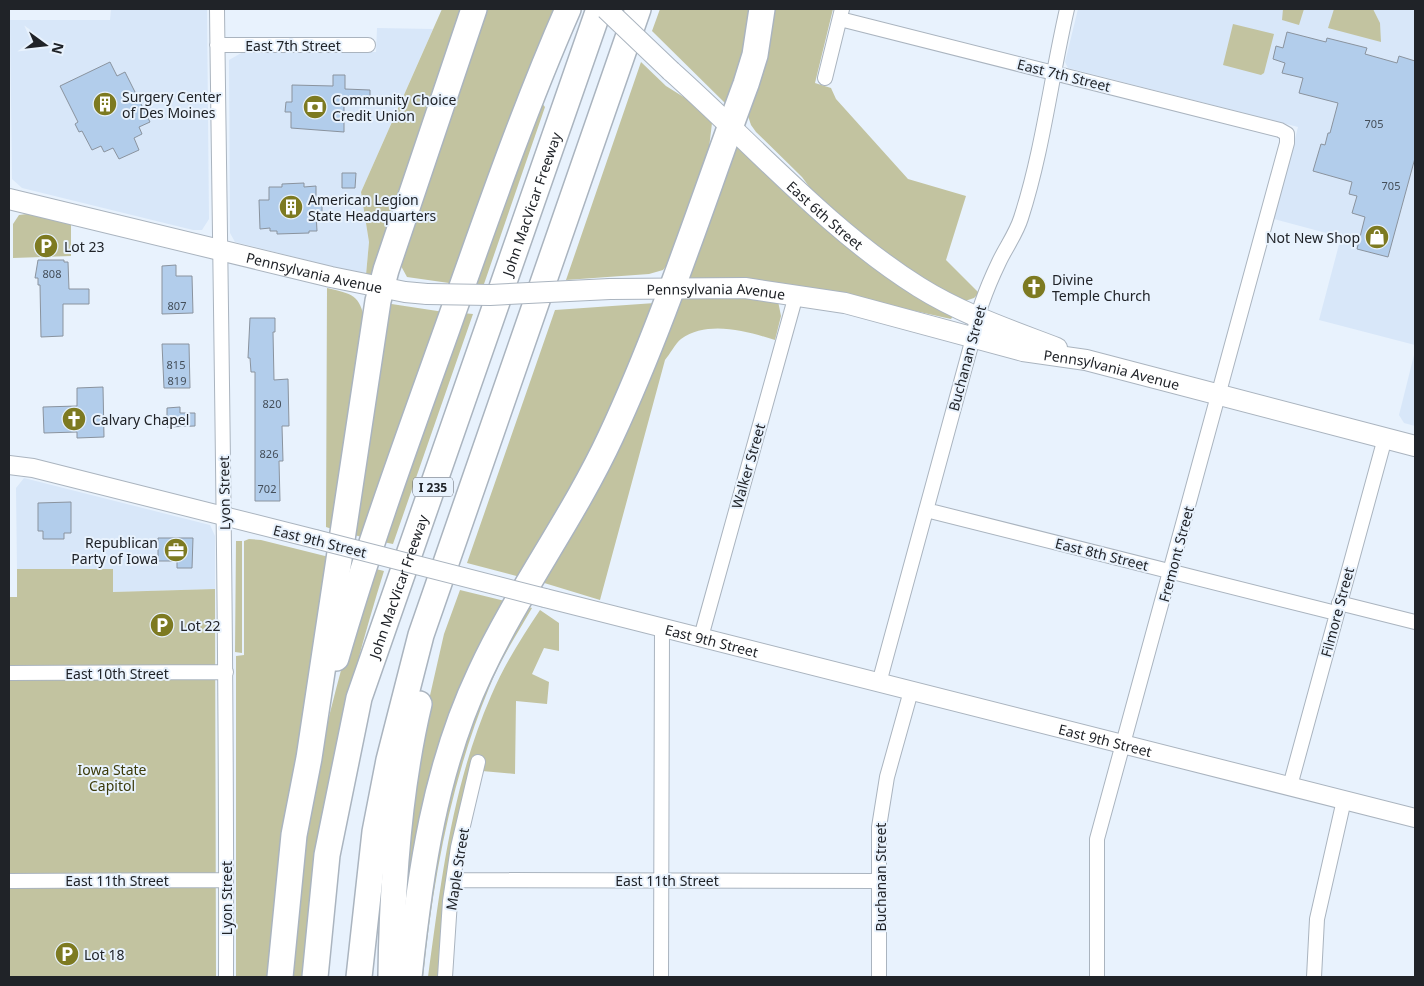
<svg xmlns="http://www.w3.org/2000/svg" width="1424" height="986" font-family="'Noto Sans',sans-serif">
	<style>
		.built { fill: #d8e7f9 }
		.green { fill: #c2c3a0 }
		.building { fill: #b2cdeb; stroke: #8a939e }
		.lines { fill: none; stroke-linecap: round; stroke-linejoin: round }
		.minor-casing { stroke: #aab4bf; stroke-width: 16 }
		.tertiary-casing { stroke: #aab4bf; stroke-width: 20 }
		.secondary-casing { stroke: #aab4bf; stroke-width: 22 }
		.motorway-casing { stroke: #aab4bf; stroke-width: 28 }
		.minor { stroke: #fff; stroke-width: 14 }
		.tertiary { stroke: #fff; stroke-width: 18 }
		.secondary { stroke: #fff; stroke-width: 20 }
		.motorway { stroke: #fff; stroke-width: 25 }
		.tertiary-bridge-casing { stroke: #aab4bf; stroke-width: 20; stroke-linecap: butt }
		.secondary-bridge-casing { stroke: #aab4bf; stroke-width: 22; stroke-linecap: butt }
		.tertiary-bridge { stroke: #fff; stroke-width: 18 }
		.secondary-bridge { stroke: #fff; stroke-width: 20 }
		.labels { text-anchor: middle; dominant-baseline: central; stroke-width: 4; stroke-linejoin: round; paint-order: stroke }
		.number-label { font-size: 11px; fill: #444e59 }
		.shield { fill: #e8f2fd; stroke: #5c6168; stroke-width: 1 }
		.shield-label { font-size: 12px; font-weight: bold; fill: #202328 }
		.street-label { font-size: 14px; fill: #202328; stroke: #e8f2fd }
		.poi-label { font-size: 14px; fill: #202328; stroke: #e8f2fd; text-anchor: start }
		.park-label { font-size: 14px; fill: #3b3a0a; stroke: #e8f2fd }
	</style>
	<rect width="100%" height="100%" fill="#e8f2fd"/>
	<path class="built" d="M111,9h96l2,210 -7,11h-9l-171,-42 -10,-9 -2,-159h100z
		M1078,9h337v336l-96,-25 22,-83 -67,-18 24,-92 -230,-59 -3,-6z
		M377,28l56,1 -72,163 8,50 -3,33 -131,-33 -5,-9 -1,-173 14,-8h133z
		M1415,351v75l-11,-3 -5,-8z
		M24,478l186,47 5,11v53l-102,3v-23h-96l-1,-81z"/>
	<path class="green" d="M442,9h25l-90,267 -11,-1 3,-33 -8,-50z
		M485,9h75l-104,275 -49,-7 -6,-11 1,-10z
		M660,9h91l-5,32 -19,64 -75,-74z
		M770,9h63l-18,74 16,5 5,11 72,80 58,17 -20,64 33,33 -5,5 -9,3 -26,-11 -42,-25 -78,-65 -17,-23 -46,-45 -5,-7 -4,-12z
		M1283,9h21l-5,16 -17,-5z
		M1334,9h39l7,14 1,19 -53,-14z
		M1233,24l41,10 -10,39 -3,2 -38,-10z
		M641,62l25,24 32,20 14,17 -3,25 -20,54 -4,27 -11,27 -11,14 -14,4 -83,6z
		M541,102l4,5 -61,177h-12z
		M734,142l219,174 -2,3 -85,-19 -180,-19z
		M27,214l44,10v32l-58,2v-34l6,-9z
		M327,288c25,6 33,6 38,34l-30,208 -9,-3z
		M685,297h62l31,4 3,15 -6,24c-29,-9 -67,-20 -94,-1 -6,5 -11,15 -16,21l-65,240 -59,-18 134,-277z
		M385,303l59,9 -78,226 -16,-4z
		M655,303l-35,92 -96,183 -57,-15 88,-253z
		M462,313l11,1 -80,230 -10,-2z
		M249,539l12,1 72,18 -62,419h-35v-321l8,-1v-114z
		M236,541h6v112l-7,-1z
		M372,568l12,3c-41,132 -72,268 -80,406h-13c3,-38 5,-76 10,-113 14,-101 39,-200 71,-296z
		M17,569h96v23l102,-3 1,388h-207v-380h8z
		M460,590l49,12 -109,326 21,-193 23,-101z
		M525,606l7,2c-15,26 -32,52 -43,80 -38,92 -56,191 -66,289h-7l23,-158 47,-140z
		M540,610l19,13v28l-15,-3 -12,26 17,8 -2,22 -31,-3 -1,73 -33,-3 1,-11 -10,-4c-20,73 -31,145 -33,221h-12c13,-95 24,-192 63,-281 13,-31 31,-59 49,-86z"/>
	<path class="building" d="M1287,32l39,10 1,-4 40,10 -2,6 32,9 2,-7 16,5v97l-27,99 -31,-8 8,-32 -13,-4 5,-17 -8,-2 3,-12 -39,-11 8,-27 4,1 3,-12h2l8,-30 -39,-10 4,-15 -21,-5 3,-10 -12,-4 3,-13 7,2z
		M110,62l7,14 8,-4 25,50 -11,5 3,7 -8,4 5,12 -20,9 -6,-11 -9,4 -3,-6 -9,4 -10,-19 -3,1 -4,-8 3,-2 -18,-36z
		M333,75h12v14l25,1v13h-26v29l-53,-4v-16h-6l1,-10h6v-17l41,1z
		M342,173h14l-1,15h-13z
		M304,183v4l12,-1v14h6v13h-6l1,18h-8v2l-32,1v-3h-7v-3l-10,1 -1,-29h10v-13h13v-3z
		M38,260h26v2h4l1,27h20v15h-26v32l-22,1 -1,-52h-2v-7h-3z
		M176,265v11h16l1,37 -31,1v-48z
		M250,318h25v14h-2l1,48 14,-1 1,47h-7l1,35h-4l1,40h-25v-129h-4l-1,-14h-2z
		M162,344h27l1,44h-26z
		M103,387l1,50 -27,1v-6l-33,1 -1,-26 34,-1v-18z
		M180,407v6h15v13l-28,1v-19z
		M71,502v31h-7v6h-21v-8h-5v-28z
		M158,538h35l-1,30h-15v-7h-19z"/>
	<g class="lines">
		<g class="minor-casing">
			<path id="minor" d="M217,9c4,323 10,645 9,968
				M840,19l440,111 7,4v9l-190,696v138
				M217,45h151
				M825,78l17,-69
				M926,510l410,103
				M1339,603l76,19
				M701,637l95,-342
				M9,673l217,-1
				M879,683l94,-345c4,-27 14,-51 26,-76 7,-15 17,-28 22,-44 22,-68 30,-140 46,-209
				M1290,786l95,-348
				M455,880l424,1
				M9,881l217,-1
				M445,977l5,-76 8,-54 20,-85
				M661,977l1,-349
				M879,977v-150l8,-50 24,-86
				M1314,977l3,-58 27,-119"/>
		</g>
		<g class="tertiary-casing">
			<g id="tertiary">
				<path d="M9,465l24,3 282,71"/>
				<path id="s1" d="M545,598l870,220"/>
			</g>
		</g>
		<g class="secondary-casing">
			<g id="secondary">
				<path id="s2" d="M671,71c81,72 157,159 248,216 43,27 91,43 138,61"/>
				<path id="s3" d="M9,199l322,78 74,15 22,2"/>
				<path id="s4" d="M610,289l135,-1 100,15 178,48 63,9 329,86"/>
			</g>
		</g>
		<g class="motorway-casing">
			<g id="motorway">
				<path d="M336,658c32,-111 72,-220 111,-329 38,-107 75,-215 121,-320"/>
				<path d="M280,977l14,-142 15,-77 69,-457 8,-31 88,-261"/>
				<path id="s5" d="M315,977l12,-122 32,-157 240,-689"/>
				<path d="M359,977l16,-145 14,-72 32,-125 217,-626"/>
				<path d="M391,977c1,-91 7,-184 28,-273"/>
				<path d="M409,977c11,-104 26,-209 71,-304 38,-82 93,-155 131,-237 53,-114 91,-234 135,-352l9,-29 7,-46"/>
			</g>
		</g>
		<use href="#minor" class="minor"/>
		<use href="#tertiary" class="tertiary"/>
		<use href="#secondary" class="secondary"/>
		<use href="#motorway" class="motorway"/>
		<g class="tertiary-bridge-casing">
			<path id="tertiary-bridge" d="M315,539l230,59"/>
		</g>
		<g class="secondary-bridge-casing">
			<path id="secondary-bridge" d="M606,9l65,62
				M427,294l63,1 120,-6"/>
		</g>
		<use href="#tertiary-bridge" class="tertiary-bridge"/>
		<use href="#secondary-bridge" class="secondary-bridge"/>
	</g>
	<defs>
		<g id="building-disc" transform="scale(1.25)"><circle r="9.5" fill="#7d7a21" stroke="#e8f2fd"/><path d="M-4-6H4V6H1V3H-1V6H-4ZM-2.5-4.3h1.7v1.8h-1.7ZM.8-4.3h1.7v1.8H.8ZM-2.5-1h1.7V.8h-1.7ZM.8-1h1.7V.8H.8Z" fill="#fff"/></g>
		<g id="bank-disc" transform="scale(1.25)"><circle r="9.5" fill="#7d7a21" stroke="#e8f2fd"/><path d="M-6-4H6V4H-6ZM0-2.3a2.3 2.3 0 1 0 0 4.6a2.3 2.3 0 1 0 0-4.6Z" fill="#fff"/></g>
		<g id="shop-disc" transform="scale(1.25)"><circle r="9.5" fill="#7d7a21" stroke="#e8f2fd"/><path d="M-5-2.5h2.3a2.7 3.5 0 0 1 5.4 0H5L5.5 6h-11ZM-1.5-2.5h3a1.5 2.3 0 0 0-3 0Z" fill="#fff"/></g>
		<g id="parking-disc" transform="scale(1.25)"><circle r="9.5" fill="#7d7a21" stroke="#e8f2fd"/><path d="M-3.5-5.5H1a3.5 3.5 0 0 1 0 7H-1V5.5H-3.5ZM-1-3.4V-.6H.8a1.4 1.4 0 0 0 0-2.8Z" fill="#fff"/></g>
		<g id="church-disc" transform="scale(1.25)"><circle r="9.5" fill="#7d7a21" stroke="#e8f2fd"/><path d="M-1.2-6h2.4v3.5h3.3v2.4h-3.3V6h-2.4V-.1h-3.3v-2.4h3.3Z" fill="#fff"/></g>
		<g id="office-disc" transform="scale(1.25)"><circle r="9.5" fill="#7d7a21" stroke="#e8f2fd"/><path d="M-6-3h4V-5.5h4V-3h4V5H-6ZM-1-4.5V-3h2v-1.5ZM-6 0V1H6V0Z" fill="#fff"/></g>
	</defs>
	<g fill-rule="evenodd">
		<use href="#building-disc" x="105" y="104"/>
		<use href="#bank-disc" x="315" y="107"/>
		<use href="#building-disc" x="291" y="207"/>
		<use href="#shop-disc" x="1377" y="237"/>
		<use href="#parking-disc" x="46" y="246"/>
		<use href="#church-disc" x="1034" y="287"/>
		<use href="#church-disc" x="74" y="419"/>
		<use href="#office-disc" x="176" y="550"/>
		<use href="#parking-disc" x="162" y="625"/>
		<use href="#parking-disc" x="67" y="954"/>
	</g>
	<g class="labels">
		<g class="number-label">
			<text x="1374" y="123">705</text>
			<text x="1391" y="185">705</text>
			<text x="52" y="273">808</text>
			<text x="177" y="305">807</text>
			<text x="176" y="364">815</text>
			<text x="177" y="380">819</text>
			<text x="272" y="403">820</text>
			<text x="269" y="453">826</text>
			<text x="267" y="488">702</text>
		</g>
		<rect class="shield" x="413" y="477.5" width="40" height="19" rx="4"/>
		<g class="shield-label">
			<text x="433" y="487">I 235</text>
		</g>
		<g class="street-label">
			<text x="293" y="45">East 7th Street</text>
			<text transform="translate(1064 75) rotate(14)">East 7th Street</text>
			<text stroke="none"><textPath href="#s5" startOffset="806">John MacVicar Freeway</textPath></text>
			<text stroke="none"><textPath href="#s2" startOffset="211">East 6th Street</textPath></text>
			<text stroke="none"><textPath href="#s3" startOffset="314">Pennsylvania Avenue</textPath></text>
			<text stroke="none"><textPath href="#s4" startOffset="106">Pennsylvania Avenue</textPath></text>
			<text transform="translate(967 358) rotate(-75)">Buchanan Street</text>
			<text stroke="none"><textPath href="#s4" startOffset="511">Pennsylvania Avenue</textPath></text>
			<text transform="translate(748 466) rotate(-74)">Walker Street</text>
			<text transform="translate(224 493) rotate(-91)">Lyon Street</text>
			<text transform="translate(320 541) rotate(14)">East 9th Street</text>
			<text transform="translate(1102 554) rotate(14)">East 8th Street</text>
			<text transform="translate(1176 554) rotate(-75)">Fremont Street</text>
			<text stroke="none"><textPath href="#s5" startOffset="401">John MacVicar Freeway</textPath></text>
			<text transform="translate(1337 612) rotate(-75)">Filmore Street</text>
			<text stroke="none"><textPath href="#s1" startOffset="172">East 9th Street</textPath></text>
			<text x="117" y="673">East 10th Street</text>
			<text stroke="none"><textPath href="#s1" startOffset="578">East 9th Street</textPath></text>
			<text transform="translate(457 869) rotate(-81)">Maple Street</text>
			<text transform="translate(880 877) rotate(-90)">Buchanan Street</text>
			<text x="117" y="880">East 11th Street</text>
			<text x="667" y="880">East 11th Street</text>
			<text transform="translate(226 898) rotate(-90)">Lyon Street</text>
		</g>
		<g class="poi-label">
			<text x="122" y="96">Surgery Center<tspan x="122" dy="16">of Des Moines</tspan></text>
			<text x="332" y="99">Community Choice<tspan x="332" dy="16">Credit Union</tspan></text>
			<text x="308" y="199">American Legion<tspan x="308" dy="16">State Headquarters</tspan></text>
			<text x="1360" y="237" text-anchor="end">Not New Shop</text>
			<text x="64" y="246">Lot 23</text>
			<text x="1052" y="279">Divine<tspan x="1052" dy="16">Temple Church</tspan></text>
			<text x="92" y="419">Calvary Chapel</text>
			<text x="158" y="542" text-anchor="end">Republican<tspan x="158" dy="16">Party of Iowa</tspan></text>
			<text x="180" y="625">Lot 22</text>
			<text x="84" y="954">Lot 18</text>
		</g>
		<g class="park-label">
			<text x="112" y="769">Iowa State<tspan x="112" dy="16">Capitol</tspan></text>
		</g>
	</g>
	<rect width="1424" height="986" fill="none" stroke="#202328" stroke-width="20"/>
	<g transform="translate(45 45) rotate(105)" stroke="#e8f2fd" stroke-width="4" paint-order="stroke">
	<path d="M0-4L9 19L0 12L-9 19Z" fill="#202328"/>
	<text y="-8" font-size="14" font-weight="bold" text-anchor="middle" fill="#202328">N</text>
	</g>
</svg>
